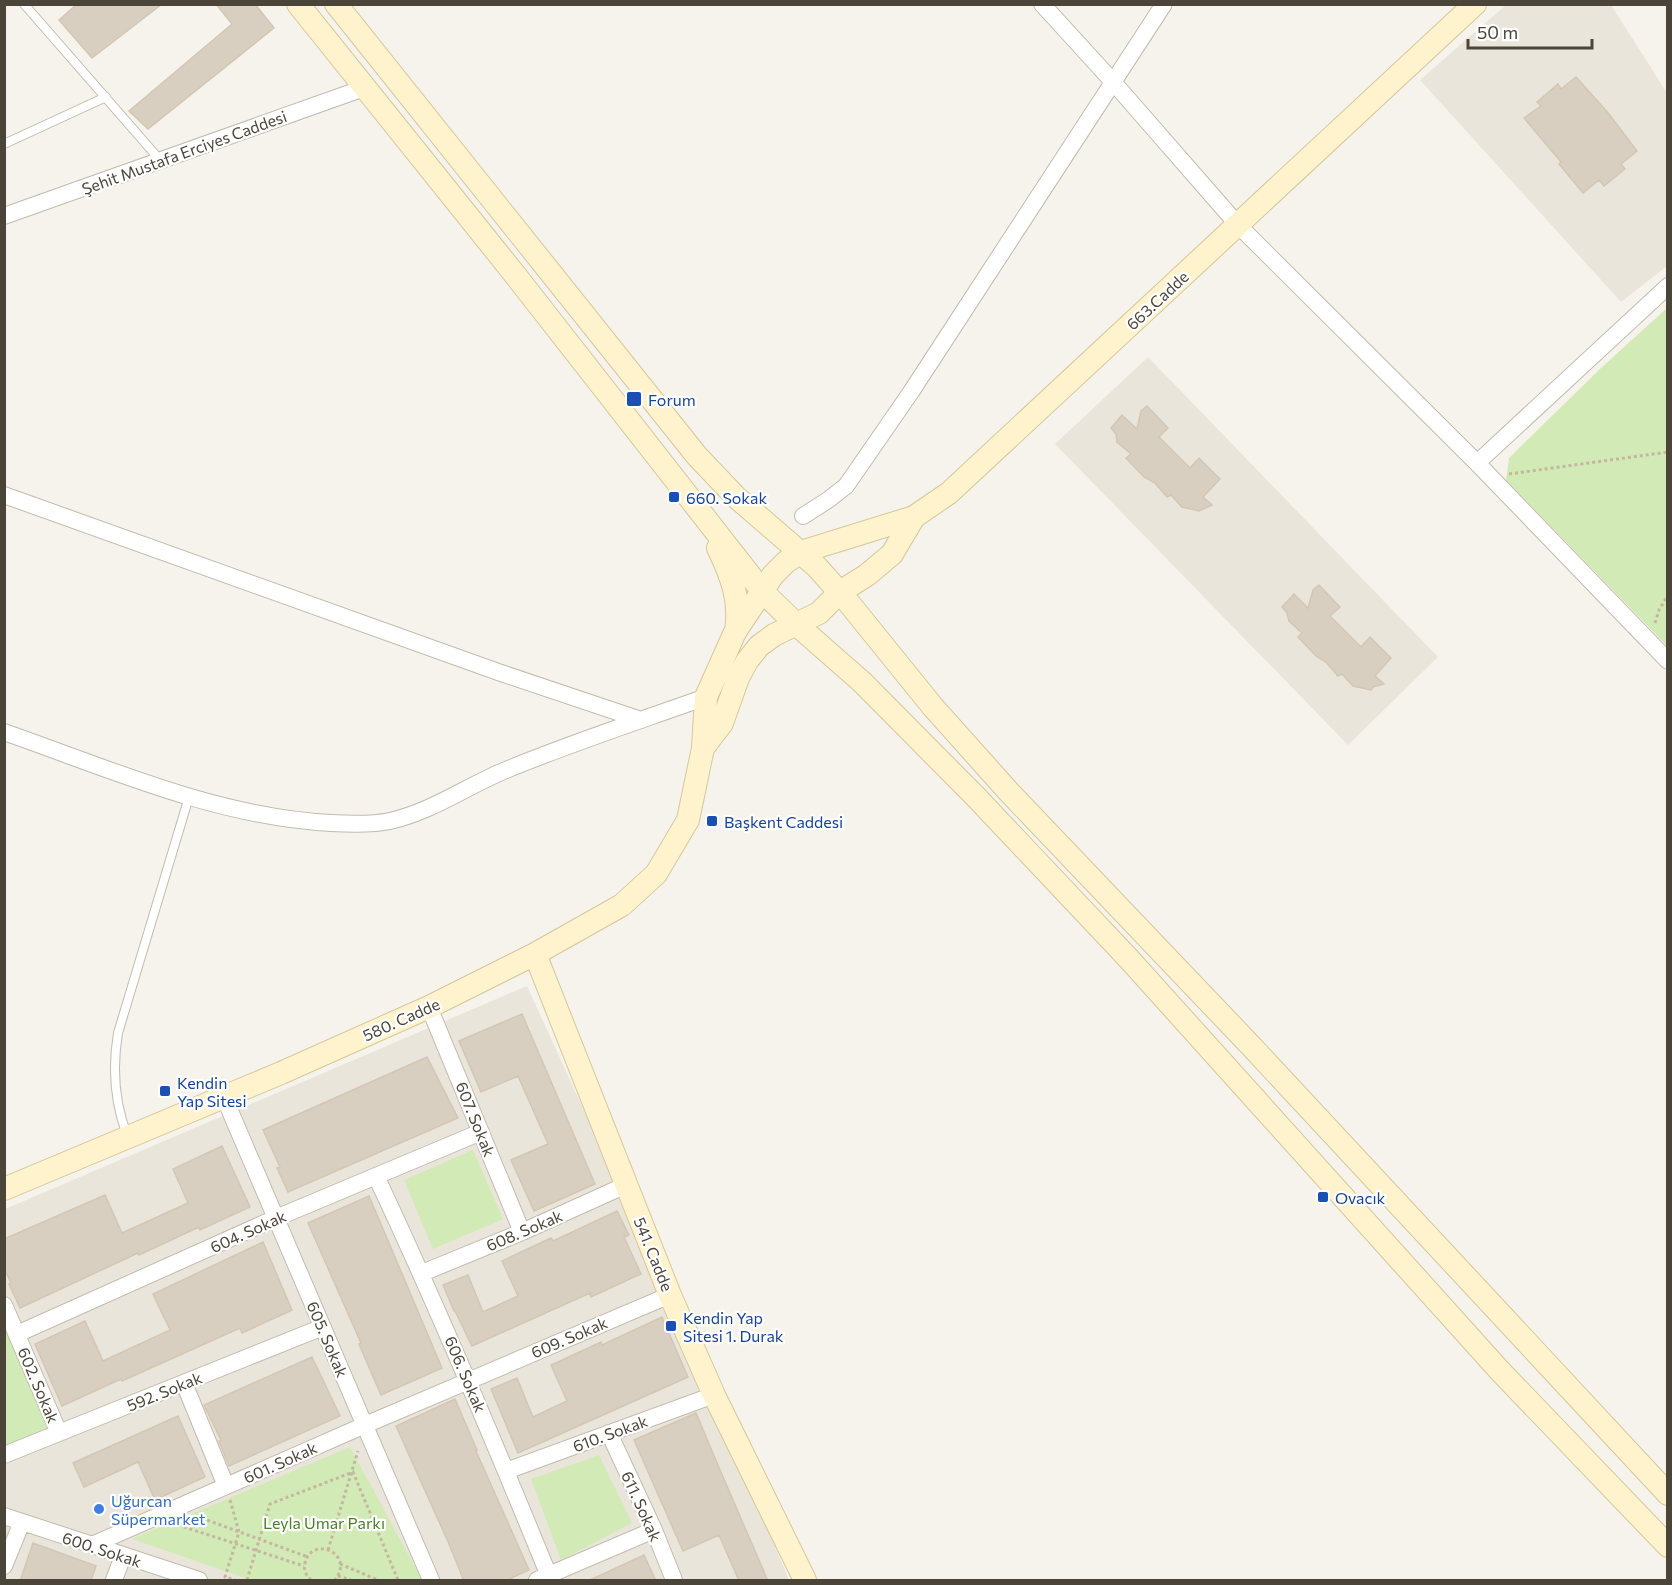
<svg xmlns="http://www.w3.org/2000/svg" width="1672" height="1585" font-family="Commissioner,sans-serif">
	<style>
		.residential { fill: #eae5da }
		.green { fill: #d2eab5 }
		.building { fill: #d8cfc1; stroke: #d3c7b4; stroke-width: 1.5 }
		.lines { fill: none; stroke-linecap: round; stroke-linejoin: round }
		.lane-casing { stroke: #c2bbae; stroke-width: 10 }
		.street-casing { stroke: #c2bbae; stroke-width: 18 }
		.secondary-casing { stroke: #d6c79b; stroke-width: 24 }
		.path { stroke: #c4b79f; stroke-width: 3; stroke-dasharray: 3 3; stroke-linecap: butt }
		.lane { stroke: #fff; stroke-width: 8 }
		.street { stroke: #fff; stroke-width: 16 }
		.secondary { stroke: #fff3cd; stroke-width: 22 }
		.transit-dot { fill: #1a4fb4; stroke: #fff; stroke-width: 2 }
		.shop-dot { fill: #3f7fe0; stroke: #fff; stroke-width: 2 }
		.labels { text-anchor: middle; dominant-baseline: central; stroke-width: 4.5; stroke-linejoin: round; paint-order: stroke }
		.street-label { font-size: 16px; fill: #4b4439; stroke: #fff }
		.transit-label { font-size: 16px; fill: #164399; stroke: #fff; text-anchor: start }
		.shop-label { font-size: 16px; fill: #366cbe; stroke: #fff; text-anchor: start }
		.park-label { font-size: 16px; fill: #4a7f2a; stroke: #fff }
	</style>
	<rect width="100%" height="100%" fill="#f6f3ec"/>
	<path class="residential" d="M1506,5h105l56,88v173l-46,36 -201,-222z
		M1148,357l290,300 -90,88 -293,-301z
		M527,986l171,374 91,220h-784v-371z"/>
	<path class="green" d="M1667,308v338l-161,-166 3,-22 92,-90z
		M473,1150l30,69 -70,30 -29,-69z
		M4,1311l52,120 -52,21z
		M350,1447l72,133h-171l-119,-41z
		M599,1455l33,68 -71,37 -30,-81z"/>
	<path class="building" d="M77,4h85l-70,54 -33,-38z
		M216,4h39l19,24 -126,101 -19,-18 103,-87z
		M1576,77l33,37 28,37 -16,13 4,5 -21,17 -5,-6 -16,13 -24,-29 2,-2 -37,-44 17,-12 -4,-4 21,-18 3,5z
		M1147,406l21,22 -9,9 31,31 9,-10 21,21 -17,18 9,8 -13,6 -17,-4 -11,-12 -4,2 -12,-14 -11,-6 -18,-19 5,-4 -14,-12 -1,-8 -5,-6 11,-13 15,14 4,-18z
		M1319,585l21,22 -10,9 31,31 9,-10 21,21 -16,18 9,8 -11,3 -2,3 -18,-4 -11,-12 -4,2 -12,-14 -10,-6 -18,-19 4,-4 -13,-12 -2,-8 -5,-6 12,-13 14,14 5,-18z
		M522,1014l73,170 -61,27 -23,-51 37,-16 -30,-68 -37,16 -22,-51z
		M427,1057l31,61 -170,74 -11,-24 3,-1 -17,-37z
		M222,1146l28,61 -50,23 -1,-3 -60,28 -1,-2 -118,55 -11,-24 2,-1 -7,-15v-29l101,-44 17,38 66,-30 -15,-34z
		M369,1196l73,172 -61,27 -22,-51 2,-1 -53,-120z
		M617,1211l12,24 -5,2 17,37 -50,23 -1,-4 -118,53 -17,-35h-1l-11,-26 25,-10 15,37 35,-16 -16,-35 49,-23 2,3z
		M263,1242l29,68 -50,23 -2,-5 -118,53 -1,-2 -59,27 -27,-62 50,-23 18,40 67,-31 -17,-36z
		M662,1317l26,60 -170,76 -27,-64 26,-11 16,39 34,-16 -16,-36 50,-23 1,3z
		M312,1357l28,59 -111,50 -10,-25 2,-1 -17,-35z
		M455,1399l22,51 -1,1 53,119 -24,11h-41l-15,-37 -53,-118z
		M696,1413l21,50 51,118h-29l-20,-46 -36,16 -49,-111z
		M178,1416l27,61 -50,23 -17,-38 -54,25 -11,-24z
		M33,1543l63,23 -5,15h-71z
		M644,1555l12,26h-68z"/>
	<g class="lines">
		<g class="lane-casing">
			<path id="lane" d="M24,4l136,156
				M4,144l102,-47
				M127,1135c-13,-34 -15,-66 -9,-102l71,-236"/>
		</g>
		<g class="street-casing">
			<path id="street" d="M1042,4l72,79 124,142 239,238 191,198
				M4,216l360,-128
				M1477,463l191,-177
				M4,495l497,178 140,47
				M803,516l25,-16 18,-14 65,-94 253,-388
				M4,732c106,37 213,85 327,91 18,1 40,2 59,-2 41,-9 77,-35 116,-51 65,-27 133,-49 200,-73
				M429,1007l93,225
				M224,1097l207,483
				M376,1176c62,132 118,265 173,400
				M422,1273l100,-41 104,-47
				M4,1305l55,128
				M17,1334l259,-116 205,-86
				M184,1383l42,103
				M609,1433l45,97 20,50
				M4,1455l319,-128
				M506,1471l208,-76
				M4,1516l195,64
				M92,1545l273,-120 305,-130
				M4,1566l18,-44
				M114,1580l9,-24
				M537,1580l117,-50"/>
		</g>
		<g class="secondary-casing">
			<path id="secondary" d="M298,4l218,272 247,316 34,33 65,57 114,115 153,162 371,412 168,175
				M336,4l361,452 39,41 81,70 31,35 85,105 76,85 243,255 416,447
				M718,548c13,27 23,52 18,83
				M703,748l19,-25 16,-45 9,-17 12,-15 15,-11 45,-22 21,-21 27,-17 25,-21 22,-37 35,-24 526,-489
				M535,954l135,341 44,100 91,185
				M4,1189l277,-116 148,-66 106,-53 87,-49 34,-31 32,-54 15,-72 3,-51 29,-65 38,-57 13,-13 15,-10 113,-35"/>
		</g>
		<path class="path" d="M1509,474l159,-22
			M1655,623l4,-13 9,-15
			M230,1500l9,32 -14,45 10,3
			M196,1516l112,41
			M178,1525l126,41
			M328,1550l30,-99
			M340,1564l38,16
			M338,1576l13,4
			M247,1580l23,-76 83,-32 45,108
			M311,1580c-5,-5 -8,-10 -6,-17 6,-28 51,-10 30,17"/>
		<use href="#lane" class="lane"/>
		<use href="#street" class="street"/>
		<use href="#secondary" class="secondary"/>
	</g>
	<g class="transit-dot">
		<rect x="626" y="391" width="16" height="16" rx="3"/>
		<rect x="668" y="491" width="12" height="12" rx="3"/>
		<rect x="706" y="815" width="12" height="12" rx="3"/>
		<rect x="159" y="1085" width="12" height="12" rx="3"/>
		<rect x="1317" y="1191" width="12" height="12" rx="3"/>
		<rect x="665" y="1320" width="12" height="12" rx="3"/>
	</g>
	<circle class="shop-dot" cx="99" cy="1509" r="6"/>
	<g class="labels">
		<g class="street-label">
			<text transform="translate(184 152) rotate(-20)">Şehit Mustafa Erciyes Caddesi</text>
			<text transform="translate(1157 300) rotate(-43)">663.Cadde</text>
			<text transform="translate(401 1019) rotate(-24)">580. Cadde</text>
			<text transform="translate(476 1119) rotate(68)">607. Sokak</text>
			<text transform="translate(524 1230) rotate(-23)">608. Sokak</text>
			<text transform="translate(248 1231) rotate(-24)">604. Sokak</text>
			<text transform="translate(654 1254) rotate(68)">541. Cadde</text>
			<text transform="translate(569 1337) rotate(-23)">609. Sokak</text>
			<text transform="translate(328 1339) rotate(67)">605. Sokak</text>
			<text transform="translate(466 1374) rotate(67)">606. Sokak</text>
			<text transform="translate(39 1385) rotate(67)">602. Sokak</text>
			<text transform="translate(164 1391) rotate(-22)">592. Sokak</text>
			<text transform="translate(610 1433) rotate(-20)">610. Sokak</text>
			<text transform="translate(280 1462) rotate(-24)">601. Sokak</text>
			<text transform="translate(642 1506) rotate(66)">611. Sokak</text>
			<text transform="translate(102 1549) rotate(18)">600. Sokak</text>
		</g>
		<g class="transit-label">
			<text x="648" y="399">Forum</text>
			<text x="686" y="497">660. Sokak</text>
			<text x="724" y="821">Başkent Caddesi</text>
			<text x="177" y="1082">Kendin<tspan x="177" dy="18">Yap Sitesi</tspan></text>
			<text x="1335" y="1197">Ovacık</text>
			<text x="683" y="1317">Kendin Yap<tspan x="683" dy="18">Sitesi 1. Durak</tspan></text>
		</g>
		<g class="shop-label">
			<text x="111" y="1500">Uğurcan<tspan x="111" dy="18">Süpermarket</tspan></text>
		</g>
		<g class="park-label">
			<text x="324" y="1522">Leyla Umar Parkı</text>
		</g>
	</g>
	<rect width="1672" height="1585" fill="none" stroke="#4b4439" stroke-width="12"/>
	<path d="M1468 39v9h124v-9" fill="none" stroke="#4b4439" stroke-width="3"/>
	<text x="1477" y="39" font-size="18" fill="#4b4439" stroke="#ffffff" stroke-width="4.5" paint-order="stroke">50 m</text>
</svg>
